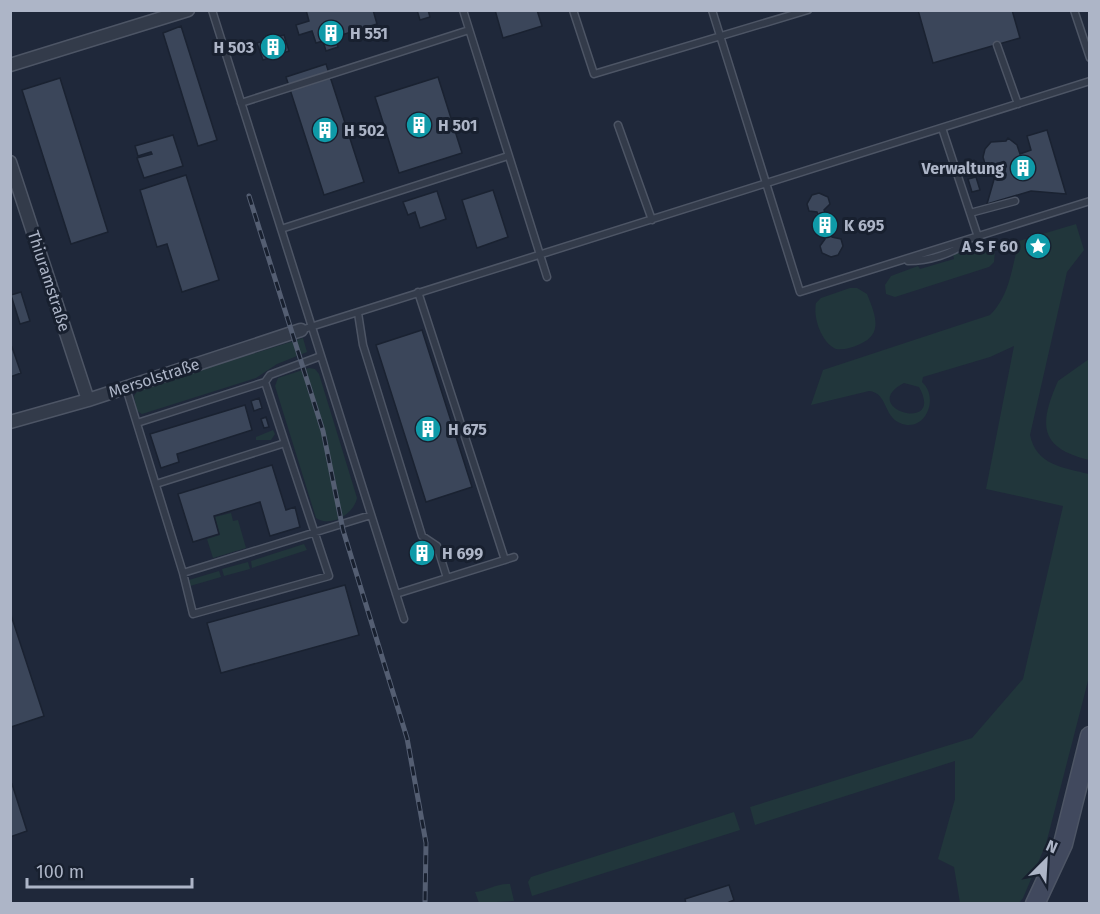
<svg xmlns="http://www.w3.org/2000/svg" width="1100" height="914" font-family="'Fira Sans',sans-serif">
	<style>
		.grass { fill: #21363b; fill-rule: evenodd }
		.building { fill: #3b465a; stroke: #1a2231; stroke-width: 1.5 }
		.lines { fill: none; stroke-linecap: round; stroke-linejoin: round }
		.service-casing { stroke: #4d5565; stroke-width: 9 }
		.minor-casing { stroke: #4d5565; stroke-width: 15 }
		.secondary-casing { stroke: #4d5565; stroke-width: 21 }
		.service { stroke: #333b4a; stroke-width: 6 }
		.minor { stroke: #333b4a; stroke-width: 12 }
		.secondary { stroke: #41495e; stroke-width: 18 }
		.rail-casing { stroke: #545e72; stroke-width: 5 }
		.rail { stroke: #18202f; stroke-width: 3; stroke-dasharray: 9; stroke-linecap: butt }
		.labels { text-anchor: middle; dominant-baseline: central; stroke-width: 6; stroke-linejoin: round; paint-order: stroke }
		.poi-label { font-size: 16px; font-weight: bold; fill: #adb5c7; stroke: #18202f; text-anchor: start }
		.street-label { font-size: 16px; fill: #adb5c7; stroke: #18202f }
	</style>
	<rect width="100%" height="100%" fill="#1f283a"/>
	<path class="grass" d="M1076,224l8,26 -17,22 -37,163c6,30 34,33 59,39v203l-43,167 -23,54 -4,5h-59l-6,-36 -16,-8 17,-60v-38l-200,64 -5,-18 222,-69 51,-59 40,-173 -77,-17 28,-143 -24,11 -67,20 -1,5c18,16 3,52 -22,41 -17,-7 -12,-30 -31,-32l-58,14 12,-35 167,-55c20,-19 22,-49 29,-74zM904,383l15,4c27,48 -63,21 -15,-4z
		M983,246l12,5 -1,11 -5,5 -94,30 -9,-3 -1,-9 6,-9 27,-10 2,3 34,-10 -1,-5z
		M850,288h7l10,6c8,20 17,40 -7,50 -8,4 -16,6 -24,5 -15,-7 -23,-31 -20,-46l5,-5z
		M303,338l4,14 -30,12 -21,14 -114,36 -5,-3 -3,-15 4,-6z
		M1089,359v101c-49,-12 -51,-34 -31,-79z
		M309,368l6,1 4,5 38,124c-3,16 -26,30 -41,20l-41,-132 3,-8z
		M273,430l2,4 -4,6h-15v-3z
		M231,513l2,8 5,-1 8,28 -33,10 -6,-19 13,-4 -5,-18z
		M304,544l3,6 -55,18 -1,-7z
		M248,562l2,7 -26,7 -2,-7z
		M219,571l2,6 -31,9 -1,-6z
		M734,812l6,18 -208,66 -4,-14 3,-5z
		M510,884l4,17 -35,2 -4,-11c12,-1 21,-9 35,-8z"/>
	<path class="building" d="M306,10h67l4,14 -42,13 3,10 -12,4 -3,-10 -7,2 -4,-12 -13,4 -3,-10 13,-4z
		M417,10h11l2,7 -10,3z
		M495,10h42l5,16 -39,12z
		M918,10h94l8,28 -87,25z
		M181,26l36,114 -19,6 -35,-113z
		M284,35l5,16 -26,9 -6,-17z
		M326,64l38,118 -40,13 -38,-118z
		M438,77l24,76 -63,20 -24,-76z
		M60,78l48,154 -37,12 -49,-154z
		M1047,130l19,64 -35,-3 -44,13 8,-28 -6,-2 2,-3 -6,-7 -2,-7 2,-8 6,-7 15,-1 2,-3 9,7 3,9 11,-4 -4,-14z
		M173,135l10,31 -39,12 -7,-20 15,-4 -1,-2 -13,4 -3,-10z
		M186,175l33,105 -37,12 -15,-48 -10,3 -17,-57z
		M976,177l4,13 -8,2 -4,-13z
		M493,190l15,47 -31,11 -15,-48z
		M437,191l9,28 -26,9 -5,-16 -7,3 -5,-13z
		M819,193l9,4 2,7 -6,6 2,5 8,3 2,7 -6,6 2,6 9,2 2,7 -5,9 -7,2 -9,-4 -2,-7 5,-7 -1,-5 -8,-2 -2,-7 5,-8 -2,-5 -8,-1 -2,-7 5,-9z
		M21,292l9,29 -10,3 -9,-29z
		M422,330l50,157 -46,15 -50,-157z
		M12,347l9,26 -11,4v-29z
		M259,398l3,10 -8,3 -3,-10z
		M245,405l7,25 -75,24 2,8 -18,6 -11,-34z
		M266,417l3,10 -5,1 -3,-9z
		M272,465l14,45 9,-3 5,20 -30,9 -10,-34 -46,14 5,18 -26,8 -15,-48z
		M424,547l4,10 -8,3 -3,-11z
		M345,585l14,50 -138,38 -14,-50z
		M10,612l34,104 -33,11 -1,-3z
		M12,784l15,47 -17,6v-52z
		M729,885l5,15 -9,4h-39l-1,-5z"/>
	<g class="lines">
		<g class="service-casing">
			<path id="service" d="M212,10l192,609
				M463,10l84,267
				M573,10l21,64 214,-64
				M712,10l88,282 290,-91
				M1074,10l16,48
				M997,45l21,59
				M241,103l228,-73
				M618,125l34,95
				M942,128l36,109
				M970,213l45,-12
				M281,229l227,-73
				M908,261c20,0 45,-7 60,-20
				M418,292l87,268
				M358,313l5,32 59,191 15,10 10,32
				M301,330l789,-249
				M126,388l57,185 188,-58
				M137,423l128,-41
				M285,443l-20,-61 5,-7 51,-19
				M156,484l129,-41 44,133 -136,38 -10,-41
				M396,594l118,-37"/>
		</g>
		<g class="minor-casing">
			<path id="minor" d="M10,65l178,-55
				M10,162l78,238
				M10,422l78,-22 213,-70"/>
		</g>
		<g class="secondary-casing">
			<path id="secondary" d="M1035,904l28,-60 27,-108"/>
		</g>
		<use href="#service" class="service"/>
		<use href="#minor" class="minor"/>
		<use href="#secondary" class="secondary"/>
		<g class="rail-casing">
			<path id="rail" d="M249,196l74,235 20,99 64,208 19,105 -1,61"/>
		</g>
		<use href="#rail" class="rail"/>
	</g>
	<defs>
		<g id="building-disc" transform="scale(1.35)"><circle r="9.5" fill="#0f9aa8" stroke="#18202f"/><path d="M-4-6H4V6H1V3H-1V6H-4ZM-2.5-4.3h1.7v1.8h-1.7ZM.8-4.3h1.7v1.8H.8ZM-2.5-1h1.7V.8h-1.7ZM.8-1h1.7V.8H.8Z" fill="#fff"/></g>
		<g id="sight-disc" transform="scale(1.35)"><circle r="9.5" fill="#0f9aa8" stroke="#18202f"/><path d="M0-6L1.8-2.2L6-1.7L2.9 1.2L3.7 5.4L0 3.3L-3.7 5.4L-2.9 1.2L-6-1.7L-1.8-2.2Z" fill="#fff"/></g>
	</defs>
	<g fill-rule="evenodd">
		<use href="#building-disc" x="331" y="33"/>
		<use href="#building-disc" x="273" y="47"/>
		<use href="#building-disc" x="419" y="125"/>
		<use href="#building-disc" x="325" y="130"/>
		<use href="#building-disc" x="1023" y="168"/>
		<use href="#building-disc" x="825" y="225"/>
		<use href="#sight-disc" x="1038" y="246"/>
		<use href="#building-disc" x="428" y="429"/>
		<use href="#building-disc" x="422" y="553"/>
	</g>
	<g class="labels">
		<g class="poi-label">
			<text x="350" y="33">H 551</text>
			<text x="254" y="47" text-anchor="end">H 503</text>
			<text x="438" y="125">H 501</text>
			<text x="344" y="130">H 502</text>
			<text x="1004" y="168" text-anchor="end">Verwaltung</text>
			<text x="844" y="225">K 695</text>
			<text x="1018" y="246" text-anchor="end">A S F 60</text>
			<text x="448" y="429">H 675</text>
			<text x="442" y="553">H 699</text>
		</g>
		<g class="street-label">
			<text transform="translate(49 281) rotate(72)">Thiuramstraße</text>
			<text transform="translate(154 378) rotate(-18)">Mersolstraße</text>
		</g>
	</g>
	<rect width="1100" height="914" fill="none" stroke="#adb5c7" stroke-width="24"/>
	<g transform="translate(1046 860) rotate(24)" stroke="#18202f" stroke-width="4.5" paint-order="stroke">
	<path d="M0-4.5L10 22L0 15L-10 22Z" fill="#adb5c7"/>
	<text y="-9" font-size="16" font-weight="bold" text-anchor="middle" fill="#adb5c7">N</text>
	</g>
	<path d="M27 878v9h165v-9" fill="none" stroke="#adb5c7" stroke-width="3"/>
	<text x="36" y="878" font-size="18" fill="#adb5c7" stroke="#18202f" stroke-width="4.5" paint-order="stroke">100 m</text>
</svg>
